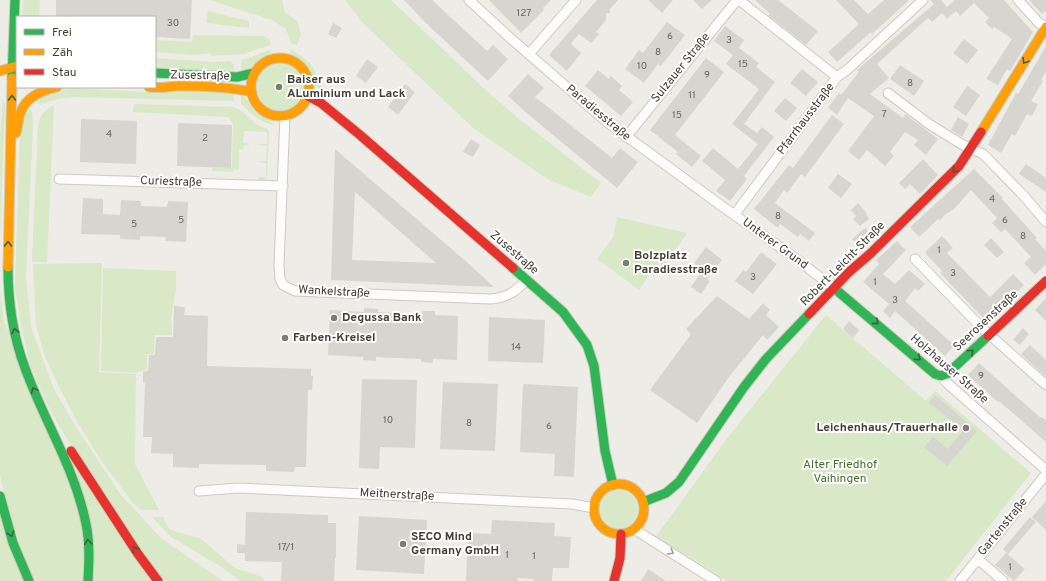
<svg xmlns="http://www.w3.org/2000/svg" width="1046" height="581" font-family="Overpass,sans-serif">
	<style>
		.green { fill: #d9e8c6 }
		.building { fill: #d7d5cf; fill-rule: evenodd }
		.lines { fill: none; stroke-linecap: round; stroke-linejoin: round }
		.street-casing { stroke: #cccac4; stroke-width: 11 }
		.fast-casing { stroke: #cdcabe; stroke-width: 11 }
		.slow-casing { stroke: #cdcabe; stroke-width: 11 }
		.jam-casing { stroke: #cdcabe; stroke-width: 11 }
		.street { stroke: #fcfcfb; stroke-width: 9 }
		.fast { stroke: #30b455; stroke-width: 9 }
		.slow { stroke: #ff9f0a; stroke-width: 9 }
		.jam { stroke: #e5322d; stroke-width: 9 }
		.oneway { stroke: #3d613e }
		.oneway2 { stroke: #a09d98 }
		.poi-dot { fill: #7f7b72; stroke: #fff; stroke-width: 1.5 }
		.labels { text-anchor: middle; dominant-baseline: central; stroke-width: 4; stroke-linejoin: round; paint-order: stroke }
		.number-label { font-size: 10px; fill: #69645c }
		.street-label { font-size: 12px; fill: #433e34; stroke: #fff }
		.poi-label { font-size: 12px; font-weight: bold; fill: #433e34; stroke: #fff; text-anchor: start }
		.park-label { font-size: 12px; fill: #3e7229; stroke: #fff }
	</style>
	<rect width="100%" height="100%" fill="#eeece6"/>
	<path class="green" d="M23,0h17l-1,17h-17z
		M209,0h73l3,12 13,10 3,13 -4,10 -6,-1 -5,-15 -14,-9z
		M345,0h46l98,93 30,26 82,64 -10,14 -42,-17 -76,-52 -110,-105z
		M208,11l41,10v7l-43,-5z
		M193,35l71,1 6,4 1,5 -28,9 -32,2 -1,-3 -15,2 -40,-3v-12l37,2z
		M272,49l-3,6 -11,6 -10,10 -6,2 -1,-10 2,-3z
		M289,49c8,4 17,9 23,17 5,7 7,18 13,26l-1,3c-16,-16 -12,-28 -33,-40z
		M155,58l61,4 14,-1 4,4v9l-79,-6z
		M257 87a24 24 0 1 1 48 0a24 24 0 1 1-48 0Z
		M71,88l96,5 13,-3 54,2v9l-161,-4 -16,2 -17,6 -5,-5 28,-11z
		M241,94c6,4 8,9 12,15 6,7 15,9 21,16 -16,-3 -22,-11 -33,-21z
		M3,98l2,7 -5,135v-103z
		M134,104l99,3 9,4 14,13 12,5 1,4 -2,45 -2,2h-7l1,-3h7v-14l-7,-1v-1h7l1,-15 -8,-1v-1h8v-12l-23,-1 -1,12 6,1v1h-5l-1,4h-4v21l-5,-1 -1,3 -21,-1 1,-3h19l1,-44 -5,-7 -95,-5z
		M29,105l3,7 1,13 -7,152 5,50 23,62 20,35 47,71 40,43 62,43h-60l-72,-105 -32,-50 -13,-24 -16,-37 -9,-39 -6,-39 5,-155z
		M54,105l-7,157h-15l6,-136c2,-11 6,-16 16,-21z
		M617,217l70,16 -26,39 -6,-4 -16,22 -42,-31 16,-22z
		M102,263l-3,109 37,2 -1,90 24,46h-18l-8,-7 -31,-41 -24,-39 -19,-36 -14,-30 -9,-31 -3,-62z
		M103,268l73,3v19l-5,28 1,17h-17l-1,19h-7v15l-12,4 -34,-2z
		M0,289l4,32 58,139 22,69 -1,52h-50l-27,-78 -6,-28z
		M826,315l100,86 9,-10 96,82 -85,108h-219l-38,-25 -34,-18 70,-97z
		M76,466l77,115h-61z
		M600 509a19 19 0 1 1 38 0a19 19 0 1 1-38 0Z
		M0,517l24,64h-24z
		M152,517h11l7,13 31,9 34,29 27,9 4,4h-26l-17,-13 -52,-31z"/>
	<path class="building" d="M56,0h136l-2,39 -35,-2v-20h-99z
		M404,0h28l55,51 6,-6 15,14 -20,22 -59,-55z
		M489,0h62l-8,8 1,2 -23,23z
		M597,0h21l-8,9v4h-4v7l-10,12 3,2 -8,9 -12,-9 -8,10 10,9 -14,18 -18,-16z
		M648,0h25l-11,13z
		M693,0h19l-10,9z
		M755,0h23l40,31 -12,14 -38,-30 2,-1z
		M836,0h18l14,14 16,-14h25l-37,34 -1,-2 -34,30 -9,-10 31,-28z
		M930,0h11l6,7 8,-7h49l29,32 -23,39 -3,-2 -9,16 -12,-6 26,-40 -18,-12 -2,2 -7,-7 4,-4 -15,-15 -14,13 -4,-5 -9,8 -5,-6 -10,9 -4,-4 -51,46 12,14 -19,16 33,24 2,-4 33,25 -12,16 -12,-10 4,-5 -13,-8 -15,20 4,4 -9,10 -18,-16 -8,10 -11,-9 26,-35 -26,-18 -11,17 -9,-7 11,-15 2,2 18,-23 -2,-2 77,-66z
		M1029,0h17v11l-4,3z
		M667,22l18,13 -24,31 -3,-2 -14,19 -19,-14 14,-19 4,3z
		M333,23l9,5 -6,10 -8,-4z
		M725,26l19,14 -5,8 20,15 -3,4 19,15 -31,42 13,9 5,-6 12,10 -30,39 3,3 -17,22 -14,-10 9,-11 -23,-19 11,-13 25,21 20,-25 -26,-20 27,-35 -33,-25 7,-9 -19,-14z
		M964,39l14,11 -11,14 -14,-11z
		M1046,46v25l-5,9 2,1 -12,20 7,3 -6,12 -5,-2 -12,22 -3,-2 -11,19 -13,-8 28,-52 2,1z
		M706,58l18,14 -49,63 26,21 -9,11 -16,-13 2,-2 -28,-22z
		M367,59l11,8 -12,16 -10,-7z
		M900,65l24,16 -10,15 -24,-17z
		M802,69l16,13 -12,14 -16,-13z
		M598,70l11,9 2,-3 11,10 -3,4 14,12 -12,14 -36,-30z
		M528,74l16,14 -9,9 62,49 15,12 8,-10 18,14 -21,26 -88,-73 -21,-19z
		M405,84l10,8 -17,23 -10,-8z
		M967,86l13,9 -14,21 -13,-9z
		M785,98l12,10 -11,13 -12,-10z
		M832,115l12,9 -39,53 -4,-3 -14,19 -3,-3 -9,13 40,30 -6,8 -9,-7 -2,3 -18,-13 -2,4 -24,-19 35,-44 4,3z
		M958,117l11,7 -7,13 -11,-7z
		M81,119l56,2 -1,43 -56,-2z
		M178,123l54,2 -1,43 -54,-2z
		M471,139l9,6 -7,12 -10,-5z
		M335,149l133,114 26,24 -163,-7zM355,192l81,71 -84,-3z
		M923,159l15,16 -18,19 -10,-10 -5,5 -6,-6z
		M1026,164l20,14v14l-27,-18z
		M974,169l29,29 -1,1 35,39 -2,1 11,12v13l-11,11 -11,-12 7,-6 -26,-28 -4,3 -9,-9 5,-5 -26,-28 -17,19 -8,5 -6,6 -2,-1 -19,18 -9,-10z
		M838,174l14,10 -11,14 -13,-10z
		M83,198l20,1v15l17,1 1,-15 20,1v5l26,1 1,-6 20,1 -2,40 -21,-1 1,-4 -26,-1v4l-20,-1v-4l-39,-1z
		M858,203l7,8 4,8 -9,7 -7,-7 3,-3 -5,-6z
		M865,228l9,9 -12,12 -10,-10z
		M942,236l11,12 -6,5 43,44 23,-23 11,11 -22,21 2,2 -16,15 -48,-50 2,-2 -16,-17v-3z
		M991,238l13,14 -7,6 -13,-13z
		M897,241l9,9 -23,24 12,10 14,-14 16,14 -7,7 -3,-3 -10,13 49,44 -9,11 -50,-45 -5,7 -7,-7 6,-7 -26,-22 16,-18 -3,-4z
		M706,247l16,13 -15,19 3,2 -9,13 -10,-7 12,-17 -9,-7z
		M761,252l16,12 -24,30 -18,-13 8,-11 3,2z
		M717,296l32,23 14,-16 7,7 -4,5 13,12 -12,13 -4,-5 -34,42 -32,46 -47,-33 41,-56 -5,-5z
		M1046,298v23l-11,-11z
		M174,306l11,1 -1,8 24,1 -1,50 104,3v7h2l-1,14h-4l-2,77h-11l-1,5 -28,-1v-6l-67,-1v4l-26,-1v-13l-22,-1 1,-16h-9l2,-54h-2v-12h5l1,-16h6l1,-18h17z
		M364,308l14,1v3l44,2v-3h13v4l23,1 -1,44 -24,-1v4l-12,-1v-3l-45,-2v4l-13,-1v-3l-35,-2 2,-45 34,2z
		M489,317l56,3 -2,43 -55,-2z
		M849,321l10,9 -6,8 -10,-9z
		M1023,328l6,6 -9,11 -7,-5z
		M1030,345l16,15v17l-25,-23z
		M979,363l38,34 24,21 1,-1 4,4v21l-47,-41 -1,1 -30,-27z
		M362,379l55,1 -2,68 -35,-1 -1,22 -20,-1z
		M443,382l55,2 -3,67 -55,-2z
		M523,384l55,3 -4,90 -20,-1 1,-22 -35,-2z
		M935,395l42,36 -30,35 -23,-19 9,-10 15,12 15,-18 -34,-29z
		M1046,501v29l-14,-13z
		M246,512l82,3v8h8v35h-1l-1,23h-53l1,-19 -37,-1v-8h-8v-9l8,1z
		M359,516l68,4 -3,54 -68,-4z
		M1030,517l6,5 -28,32 -5,-5z
		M492,520l63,3 -1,13 17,1 -2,31h-16l-1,13h-18v-2l-16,-1v3h-52l2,-48 23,1z
		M1006,553l19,16 -11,12 -19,-16z
		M648,569l18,12h-25z"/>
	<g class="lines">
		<g class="street-casing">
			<path id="street" d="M469,0l40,37 98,85 112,82 72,51 43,33
				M739,0l98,77
				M1018,0l21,23 7,4
				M529,54l47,-54
				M888,93l41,31 34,21 20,9 41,42 22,26
				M285,116l-6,149 1,14 3,6 12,6 195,8c16,-1 26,-7 36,-19
				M626,137l111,-137
				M59,179l224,7
				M735,214l102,-137 10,-7 76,-70
				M915,259l67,69 64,57
				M941,376l6,7 99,87
				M199,491l39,-3 334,16 22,4
				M634,529l82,52
				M978,559l25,22
				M960,581l86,-107"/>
		</g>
		<g class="fast-casing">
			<path id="fast" d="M155,73l82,4 17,-4
				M12,78l3,-78
				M8,267c0,34 5,69 17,101 19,53 50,100 61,156 4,19 3,38 2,57
				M513,268l50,44 24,33 7,21 11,85 8,34
				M834,288l101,86 6,2 6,-2 41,-38
				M0,496l13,47 16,38
				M643,502l23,-9 13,-11 65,-95 22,-28 43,-45"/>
		</g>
		<g class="slow-casing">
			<path id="slow" d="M251 87a29 29 0 1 1 58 0a29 29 0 1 1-58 0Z
				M0,71l17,-5
				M149,87c14,2 18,-1 31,-1 24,0 49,1 72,6
				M981,132l65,-105
				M16,133c2,-6 2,-13 4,-19 5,-17 21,-23 37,-27
				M8,267l4,-189
				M594 509a25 25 0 1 1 50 0a25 25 0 1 1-50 0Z"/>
		</g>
		<g class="jam-casing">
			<path id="jam" d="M308,96l13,7 39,32 153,133
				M809,314l40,-42 22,-19 88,-87 22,-34
				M988,336l58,-55
				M71,451l67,103 20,27
				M614,581l6,-23 1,-24"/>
		</g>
		<use href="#street" class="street"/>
		<use href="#fast" class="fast"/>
		<use href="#slow" class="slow"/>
		<use href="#jam" class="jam"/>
	</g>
	<defs><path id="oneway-chevron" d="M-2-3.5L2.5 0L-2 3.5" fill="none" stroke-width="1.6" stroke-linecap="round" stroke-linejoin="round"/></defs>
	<g class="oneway">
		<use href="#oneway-chevron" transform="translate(1025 61) rotate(122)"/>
		<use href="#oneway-chevron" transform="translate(12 98) rotate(-90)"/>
		<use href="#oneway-chevron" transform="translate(955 170) rotate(135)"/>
		<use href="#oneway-chevron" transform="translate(8 244) rotate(-89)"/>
		<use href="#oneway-chevron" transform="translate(876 322) rotate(40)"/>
		<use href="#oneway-chevron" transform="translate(15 331) rotate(-102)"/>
		<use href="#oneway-chevron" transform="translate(971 352) rotate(-43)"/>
		<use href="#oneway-chevron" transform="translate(918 358) rotate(41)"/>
		<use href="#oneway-chevron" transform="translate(34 390) rotate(-114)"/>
		<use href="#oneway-chevron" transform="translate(11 534) rotate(73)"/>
		<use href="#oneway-chevron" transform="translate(88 542) rotate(-96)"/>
		<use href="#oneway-chevron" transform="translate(135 549) rotate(-123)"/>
	</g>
	<use class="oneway2" href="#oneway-chevron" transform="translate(671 552) rotate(31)"/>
	<g class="poi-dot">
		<circle cx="279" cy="87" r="4"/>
		<circle cx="626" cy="263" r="4"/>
		<circle cx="334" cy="318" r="4"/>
		<circle cx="285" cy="338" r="4"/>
		<circle cx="966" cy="428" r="4"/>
		<circle cx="403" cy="544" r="4"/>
	</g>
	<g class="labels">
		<g class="number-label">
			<text x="524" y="13">127</text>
			<text x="173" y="23">30</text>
			<text x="670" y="36">6</text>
			<text x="729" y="40">3</text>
			<text x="658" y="52">8</text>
			<text x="743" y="64">15</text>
			<text x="642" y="66">10</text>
			<text x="707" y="75">9</text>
			<text x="910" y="83">8</text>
			<text x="692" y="95">11</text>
			<text x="884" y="114">7</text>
			<text x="677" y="115">15</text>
			<text x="109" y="134">4</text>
			<text x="205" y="138">2</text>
			<text x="992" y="199">4</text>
			<text x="778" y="216">8</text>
			<text x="181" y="220">5</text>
			<text x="1005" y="220">6</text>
			<text x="134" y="224">5</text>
			<text x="1023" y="236">8</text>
			<text x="939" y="250">1</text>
			<text x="953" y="273">3</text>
			<text x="753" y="277">3</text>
			<text x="875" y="282">1</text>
			<text x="895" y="300">3</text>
			<text x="516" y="347">14</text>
			<text x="981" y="376">9</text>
			<text x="388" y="420">10</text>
			<text x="469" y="423">8</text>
			<text x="549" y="426">6</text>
			<text x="286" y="547">17/1</text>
			<text x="507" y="555">1</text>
			<text x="534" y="556">1</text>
			<text x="1010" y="567">1</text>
		</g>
		<g class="street-label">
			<text transform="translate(681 68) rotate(-51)">Sulzauer Straße</text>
			<text transform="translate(200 76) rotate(1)">Zusestraße</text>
			<text transform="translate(598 113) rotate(40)">Paradiesstraße</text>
			<text transform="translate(806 119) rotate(-53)">Pfarrhausstraße</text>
			<text transform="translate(171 182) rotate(2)">Curiestraße</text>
			<text transform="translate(775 244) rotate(36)">Unterer Grund</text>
			<text transform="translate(514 253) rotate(41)">Zusestraße</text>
			<text transform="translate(843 264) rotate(-45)">Robert-Leicht-Straße</text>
			<text transform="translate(334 292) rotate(3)">Wankelstraße</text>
			<text transform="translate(986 321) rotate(-43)">Seerosenstraße</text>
			<text transform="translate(949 369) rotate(41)">Holzhauser Straße</text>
			<text transform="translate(397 495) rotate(3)">Meitnerstraße</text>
			<text transform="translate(1003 527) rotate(-51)">Gartenstraße</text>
		</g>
		<g class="poi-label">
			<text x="287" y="80">Baiser aus<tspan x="287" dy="14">ALuminium und Lack</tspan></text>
			<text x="634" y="256">Bolzplatz<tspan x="634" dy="14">Paradiesstraße</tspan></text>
			<text x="342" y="318">Degussa Bank</text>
			<text x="293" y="338">Farben-Kreisel</text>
			<text x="958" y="428" text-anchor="end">Leichenhaus/Trauerhalle</text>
			<text x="411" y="537">SECO Mind<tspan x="411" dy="14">Germany GmbH</tspan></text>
		</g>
		<g class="park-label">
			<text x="840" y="465">Alter Friedhof<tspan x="840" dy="14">Vaihingen</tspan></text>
		</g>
	</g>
	<rect x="16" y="16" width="140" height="72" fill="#ffffff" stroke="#b4b2ae"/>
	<rect x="24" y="29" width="20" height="6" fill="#30b455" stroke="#b4b2ae"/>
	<text x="52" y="36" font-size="12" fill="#433e34">Frei</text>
	<rect x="24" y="49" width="20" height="6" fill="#ff9f0a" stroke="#b4b2ae"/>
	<text x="52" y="56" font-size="12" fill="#433e34">Zäh</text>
	<rect x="24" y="69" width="20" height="6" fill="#e5322d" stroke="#b4b2ae"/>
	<text x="52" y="76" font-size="12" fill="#433e34">Stau</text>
</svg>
